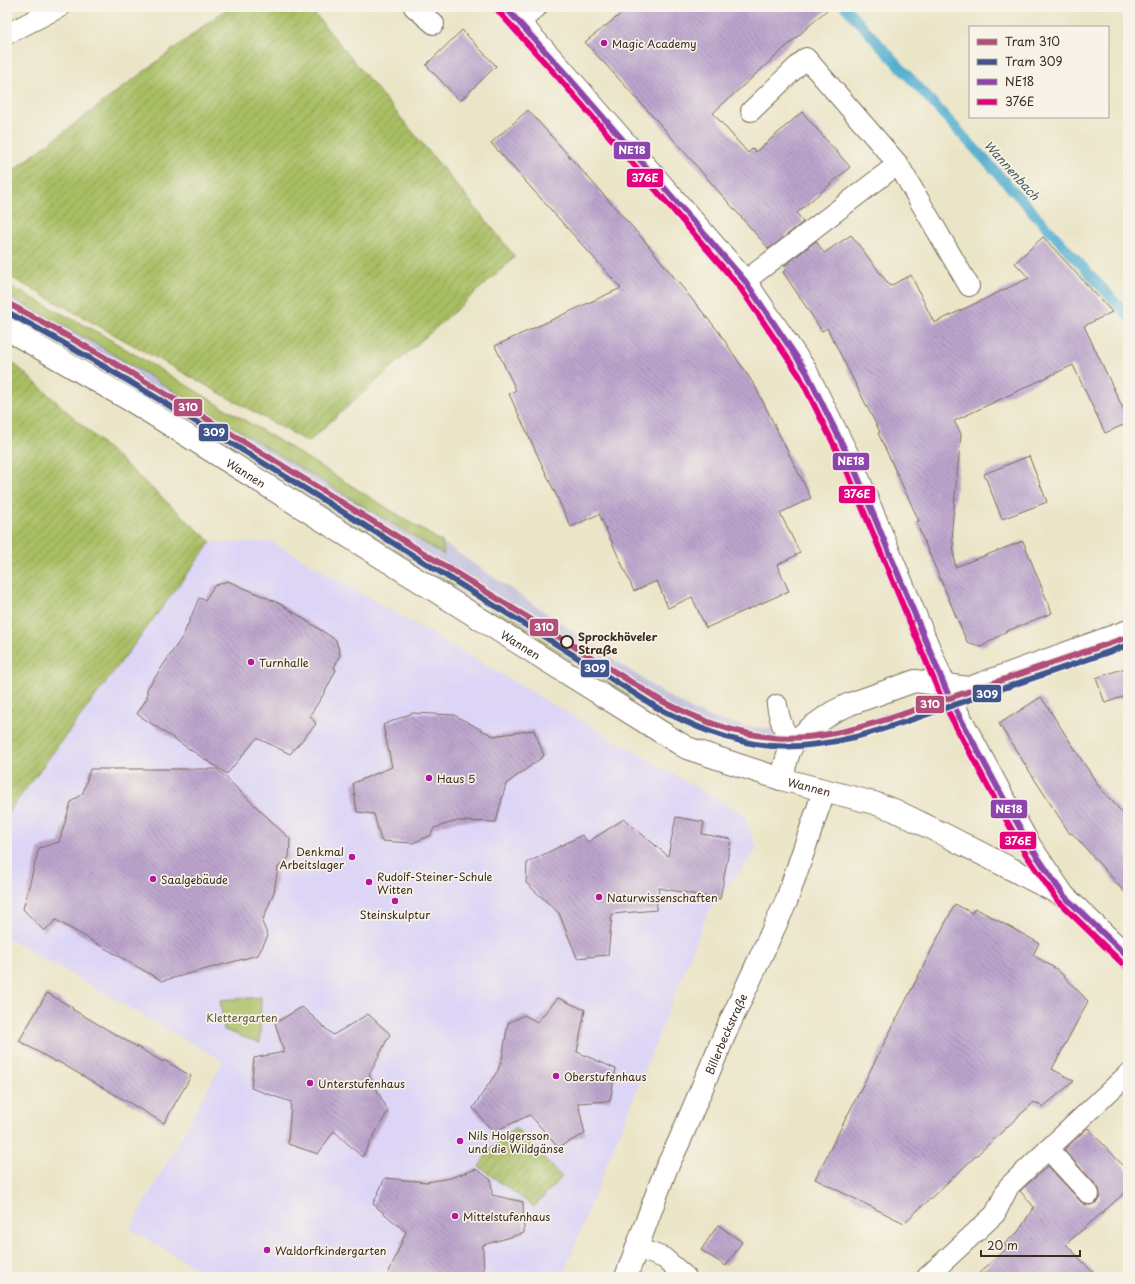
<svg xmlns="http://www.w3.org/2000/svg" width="1135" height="1284" font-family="'Playpen Sans',sans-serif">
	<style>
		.built { fill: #ddd5f6 }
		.railway { fill: #c2c1dc }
		.green { fill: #a9be63; stroke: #727440 }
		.garden { fill: url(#garden-furrows); stroke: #727440 }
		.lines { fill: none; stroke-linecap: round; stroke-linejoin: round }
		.stream { stroke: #52aed0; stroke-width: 10 }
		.building { fill: url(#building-back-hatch) }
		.lane-casing { stroke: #796b5a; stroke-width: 22 }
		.street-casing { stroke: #796b5a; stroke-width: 24 }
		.primary-casing { stroke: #796b5a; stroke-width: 24 }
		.lane { stroke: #fff; stroke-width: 20 }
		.street { stroke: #fff; stroke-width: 22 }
		.primary { stroke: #fff; stroke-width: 22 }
		.bus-1-casing { stroke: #f7f3e8; stroke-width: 9 }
		.bus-2-casing { stroke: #f7f3e8; stroke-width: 9 }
		.bus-1 { stroke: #8e44ad; stroke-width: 6 }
		.bus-2 { stroke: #e5007d; stroke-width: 6 }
		.tram-1-casing { stroke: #f7f3e8; stroke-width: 9 }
		.tram-2-casing { stroke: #f7f3e8; stroke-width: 9 }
		.tram-1 { stroke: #b14e7a; stroke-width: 6 }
		.tram-2 { stroke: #40558e; stroke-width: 6 }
		.poi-dot { fill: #b5179e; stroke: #f7f3e8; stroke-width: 1.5 }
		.stop-dot { fill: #f7f3e8; stroke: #3b2a1e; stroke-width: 2 }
		.labels { text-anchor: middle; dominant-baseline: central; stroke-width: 3.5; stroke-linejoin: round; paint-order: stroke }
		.poi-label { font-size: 11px; fill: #3b2a1e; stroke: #f7f3e8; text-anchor: start }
		.street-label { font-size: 11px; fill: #3b2a1e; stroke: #f7f3e8 }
		.stop-label { font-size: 11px; font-weight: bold; fill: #3b2a1e; stroke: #f7f3e8; text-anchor: start }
		.park-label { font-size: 11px; fill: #5c5633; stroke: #f7f3e8 }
		.water-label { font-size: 12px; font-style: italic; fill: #43585c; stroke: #f7f3e8 }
		.line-badge { stroke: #f7f3e8; stroke-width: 1.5 }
		.badge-label { font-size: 11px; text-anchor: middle; font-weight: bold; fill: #fff }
	</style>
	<defs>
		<pattern id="garden-furrows" width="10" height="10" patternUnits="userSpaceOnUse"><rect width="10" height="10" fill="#a9be63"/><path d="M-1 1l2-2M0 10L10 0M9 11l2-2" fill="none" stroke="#8b9b51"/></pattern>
		<pattern id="building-back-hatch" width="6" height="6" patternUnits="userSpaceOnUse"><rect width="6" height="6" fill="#bca4cd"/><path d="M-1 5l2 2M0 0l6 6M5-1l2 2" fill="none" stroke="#9a86a6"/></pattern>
	</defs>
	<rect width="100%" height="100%" fill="#f7f3e8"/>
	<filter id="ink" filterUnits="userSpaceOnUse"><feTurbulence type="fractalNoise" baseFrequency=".025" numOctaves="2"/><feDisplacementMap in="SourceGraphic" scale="8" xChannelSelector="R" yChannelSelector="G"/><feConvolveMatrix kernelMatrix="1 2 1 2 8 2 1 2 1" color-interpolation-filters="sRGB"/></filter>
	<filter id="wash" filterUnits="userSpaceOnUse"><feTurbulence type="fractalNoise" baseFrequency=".012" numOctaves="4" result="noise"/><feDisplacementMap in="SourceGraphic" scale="16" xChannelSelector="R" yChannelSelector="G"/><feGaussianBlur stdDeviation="0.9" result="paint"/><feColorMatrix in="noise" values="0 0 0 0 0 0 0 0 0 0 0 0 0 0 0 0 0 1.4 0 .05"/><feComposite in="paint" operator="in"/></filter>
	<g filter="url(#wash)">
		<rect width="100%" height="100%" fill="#ebe5c8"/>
		<path class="built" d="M211,542h62l471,273 13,34 -50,65 -145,363h-361l1,-6 -72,-42 93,-168 -216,-123v-123z"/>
		<path class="railway" d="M7,285l92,48 174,104 169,105 224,153 27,15 26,10 31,7 54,5 26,-4 25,-5 71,-22 6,11 -73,23 -35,7 -37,2 -36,-4h-18l-25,-3 -23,-8 -29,-16 -230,-145 -342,-209 -77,-45z"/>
		<path class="green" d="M7,285l92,48 174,104 169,105 2,13 -351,-213 -86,-47z
			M86,354l342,210 231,143 29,15 -3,7 -29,-16 -230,-145 -342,-209z
			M261,997l-1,46 -36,-13 -4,-30z"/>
		<path class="garden" d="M229,7h80l180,217 26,33 -207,185 -301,-167v-100z
			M7,357l204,185 -204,272z
			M515,1127l47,50 -28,30 -55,-40 9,-15z"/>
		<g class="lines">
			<path class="stream" d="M845,7l283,309"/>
		</g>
		<g id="blocks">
			<path class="building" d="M630,7h200l-117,106 35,40 5,-5 3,4 46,-40 48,55 -53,46 6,9 -34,27 -110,-126 -74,-81z
				M462,30l34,36 -36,35 -34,-36z
				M528,110l115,129 75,92 37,55 56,112 -31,15 20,40 -23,12 12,26 -83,37 -14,-31 -24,11 -11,-27 -23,10 -35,-77 -28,13 -62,-133 7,-4 -21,-44 126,-58 -130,-145z
				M851,235l39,51 21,-11 23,48 95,-45 -14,-15 28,-26 69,75 -28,14 44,93v4l-23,10 -32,-68 -119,56 7,13 -9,93 3,40 68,-26 29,72 -45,18 -26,16 -14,-5 -51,-120 3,-1 -41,-88 2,-1 -53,-104 -5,3 -39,-59 4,-3 -3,-3 32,-25 8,12z
				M1029,456l18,46 -45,17 -18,-45z
				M228,581l53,23 55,36 4,15 -6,13 2,2 -11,22 -15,23 6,9 -26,30 -33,-16 -30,36 -90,-60 10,-16v-9l36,-53 16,-38 6,2 9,-14z
				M1128,667v28l-23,8 -9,-25z
				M1041,697l55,85h-1l33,37v77l-56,-63 -2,1 -71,-110z
				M412,713l42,2 39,21 41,-6 10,26 -38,28 -10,38 -39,-1 -23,7 -3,7 -18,8 -32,-2 -7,-27 -17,-2 -4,-29 39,-16 -9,-42z
				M90,769h127l73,70 -1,19 -11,9 -4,25 -12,30 6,14 -10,19 -96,26 -106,-61 -12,11 -21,-22 16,-61 20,-6 12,-40 12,-9z
				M676,817l28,5 -2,12 29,5 -11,60 -61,-11 -3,22 -44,4 -4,41 -31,3 -18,-45 -33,-30 1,-20 55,-28 6,7 36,-23 44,37z
				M955,904l17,9 3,-5 64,35 -6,12 25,15 30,31 -36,68 22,12 -31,26 -9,-5 -130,121 -89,-44z
				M47,993l26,15 -1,1 91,53 1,-2 27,16 -27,47 -107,-62 -1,1 -37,-21z
				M558,998l27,12 -8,42 39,17 -6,32 -32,2 7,31 -27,13 -28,-32 -37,17 -20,-24 25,-38 4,-11 6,-36 16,-8 13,7z
				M302,1007l31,28 35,-21 22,20 -21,41 19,36 -26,46 -28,-26 -16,23 -30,-10 3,-42 -40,-14 3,-30 30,-6 -9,-29z
				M1088,1128l40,43v19l-62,54 31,33h-122l32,-29 -3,-4 14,-12 16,-25 -14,-16 28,-25 33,36 5,3h5l6,-3 3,-5v-5l-2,-5 -34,-37z
				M476,1169l15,11 1,15 31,7 1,31 -41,12 1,32h-97l19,-45 -33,-28 12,-26 42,4 23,-4z
				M718,1225l24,17 -16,24 -25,-16z"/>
		</g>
	</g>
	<g filter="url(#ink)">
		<use href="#blocks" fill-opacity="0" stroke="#796b5a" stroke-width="1"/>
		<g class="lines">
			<g class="lane-casing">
				<path id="lane" d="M414,7l20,17
					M519,23l18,-16
					M7,34l53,-27
					M751,111l55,-53 92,106
					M745,281l153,-117 71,122
					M777,705c2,12 6,29 17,37
					M1048,1149l41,45
					M637,1248l27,10 22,19
					M927,1277l68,-63 14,-28 119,-112"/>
			</g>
			<g class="street-casing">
				<g id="street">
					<path id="s1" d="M7,329l128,74 534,334 18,11 94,31 93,24 20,7 53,26 117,60"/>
					<path d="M781,779l8,-27 5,-10 19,-16 20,-14 17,-8 65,-23 54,7 159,-57"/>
					<path id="s2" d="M626,1277l40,-108 13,-27 48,-113 59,-127 38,-111"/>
				</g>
			</g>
			<g class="primary-casing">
				<path id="primary" d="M505,7l58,64 182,210 61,90 48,97 96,231 50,93 30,54 34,50 64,61"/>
			</g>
			<use href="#lane" class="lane"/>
			<use href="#street" class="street"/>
			<use href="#primary" class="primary"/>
			<g class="bus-1-casing">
				<path id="bus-1" d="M505,7l58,64 182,210 61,90 48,97 96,231 50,93 30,54 34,50 64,61"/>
			</g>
			<g class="bus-2-casing">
				<path id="bus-2" d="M499,12l58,64 182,210 60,89 48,96 96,231 50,94 30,54 35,51 64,62"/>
			</g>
			<use href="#bus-1" class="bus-1"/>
			<use href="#bus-2" class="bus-2"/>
			<g class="tram-1-casing">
				<path id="tram-1" d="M7,303c91,48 177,102 265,156 129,80 259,160 388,241 35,18 72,34 112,37 40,4 81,-7 119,-19l237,-81"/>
			</g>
			<g class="tram-2-casing">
				<path id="tram-2" d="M7,312c90,48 176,102 263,155 129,79 258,159 386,240 36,19 75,36 116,39 63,4 123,-21 182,-41 58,-20 116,-39 174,-60"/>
			</g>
			<use href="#tram-1" class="tram-1"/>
			<use href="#tram-2" class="tram-2"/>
		</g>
	</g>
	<g class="poi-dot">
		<circle cx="604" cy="43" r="4"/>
		<circle cx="251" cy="662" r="4"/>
		<circle cx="429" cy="778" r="4"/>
		<circle cx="352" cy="857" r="4"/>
		<circle cx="153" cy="879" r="4"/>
		<circle cx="369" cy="882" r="4"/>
		<circle cx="599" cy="897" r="4"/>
		<circle cx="395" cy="901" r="4"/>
		<circle cx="556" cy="1076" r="4"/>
		<circle cx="310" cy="1083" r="4"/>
		<circle cx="460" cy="1141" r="4"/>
		<circle cx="455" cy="1216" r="4"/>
		<circle cx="267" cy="1250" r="4"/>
	</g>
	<circle class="stop-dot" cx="567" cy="642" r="6"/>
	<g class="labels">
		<g class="poi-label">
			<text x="612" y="43">Magic Academy</text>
			<text x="259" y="662">Turnhalle</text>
			<text x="437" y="778">Haus 5</text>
			<text x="344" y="851" text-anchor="end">Denkmal<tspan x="344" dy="13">Arbeitslager</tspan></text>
			<text x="377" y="876">Rudolf-Steiner-Schule<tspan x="377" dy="13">Witten</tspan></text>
			<text x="161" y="879">Saalgebäude</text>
			<text x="607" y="897">Naturwissenschaften</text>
			<text x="395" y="914" text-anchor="middle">Steinskulptur</text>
			<text x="564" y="1076">Oberstufenhaus</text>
			<text x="318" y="1083">Unterstufenhaus</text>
			<text x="468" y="1135">Nils Holgersson<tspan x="468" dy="13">und die Wildgänse</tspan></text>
			<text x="463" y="1216">Mittelstufenhaus</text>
			<text x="275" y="1250">Waldorfkindergarten</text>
		</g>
		<g class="street-label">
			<text stroke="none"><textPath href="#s1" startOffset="279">Wannen</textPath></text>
			<text stroke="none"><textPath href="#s1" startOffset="603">Wannen</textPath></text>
			<text stroke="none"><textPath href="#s1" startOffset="927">Wannen</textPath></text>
			<text stroke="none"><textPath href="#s2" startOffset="263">Billerbeckstraße</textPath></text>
		</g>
		<g class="stop-label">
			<text x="578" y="636">Sprockhöveler<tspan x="578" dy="13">Straße</tspan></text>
		</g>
		<g class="park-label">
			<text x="242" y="1017">Klettergarten</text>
		</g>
		<g class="water-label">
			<text transform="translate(1012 170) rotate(48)">Wannenbach</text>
		</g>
	</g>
	<g class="line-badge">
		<rect x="613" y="141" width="38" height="19" rx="4" fill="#8e44ad"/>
		<rect x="626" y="168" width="38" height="20" rx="4" fill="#e5007d"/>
		<rect x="173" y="398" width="30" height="19" rx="4" fill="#b14e7a"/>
		<rect x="198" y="423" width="31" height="19" rx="4" fill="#40558e"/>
		<rect x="832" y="452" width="38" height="19" rx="4" fill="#8e44ad"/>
		<rect x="838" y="485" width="38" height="19" rx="4" fill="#e5007d"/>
		<rect x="529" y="618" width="30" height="19" rx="4" fill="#b14e7a"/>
		<rect x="580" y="659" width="30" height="19" rx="4" fill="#40558e"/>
		<rect x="972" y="684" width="30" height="19" rx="4" fill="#40558e"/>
		<rect x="915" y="695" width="30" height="19" rx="4" fill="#b14e7a"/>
		<rect x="990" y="799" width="38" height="20" rx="4" fill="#8e44ad"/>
		<rect x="999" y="831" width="38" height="19" rx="4" fill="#e5007d"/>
	</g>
	<g class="badge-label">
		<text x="632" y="154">NE18</text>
		<text x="645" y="182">376E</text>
		<text x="188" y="411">310</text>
		<text x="214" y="436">309</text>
		<text x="851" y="465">NE18</text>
		<text x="857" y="498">376E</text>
		<text x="544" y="631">310</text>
		<text x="595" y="672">309</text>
		<text x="987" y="698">309</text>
		<text x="930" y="708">310</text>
		<text x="1009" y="813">NE18</text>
		<text x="1018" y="845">376E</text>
	</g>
	<rect width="1135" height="1284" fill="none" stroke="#f7f3e8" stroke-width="24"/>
	<rect x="969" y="26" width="140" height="92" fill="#f7f3e8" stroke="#aca397"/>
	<rect x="977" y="39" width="20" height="6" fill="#b14e7a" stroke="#aca397"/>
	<text x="1005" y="46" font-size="12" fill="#3b2a1e">Tram 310</text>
	<rect x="977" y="59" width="20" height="6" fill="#40558e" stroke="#aca397"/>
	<text x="1005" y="66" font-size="12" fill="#3b2a1e">Tram 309</text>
	<rect x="977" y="79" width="20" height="6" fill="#8e44ad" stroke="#aca397"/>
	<text x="1005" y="86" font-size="12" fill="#3b2a1e">NE18</text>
	<rect x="977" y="99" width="20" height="6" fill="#e5007d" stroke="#aca397"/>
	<text x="1005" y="106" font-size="12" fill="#3b2a1e">376E</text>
	<path d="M981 1250v6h99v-6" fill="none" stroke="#3b2a1e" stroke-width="2"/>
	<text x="987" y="1250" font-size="12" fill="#3b2a1e" stroke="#f7f3e8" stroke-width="3" paint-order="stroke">20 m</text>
</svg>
